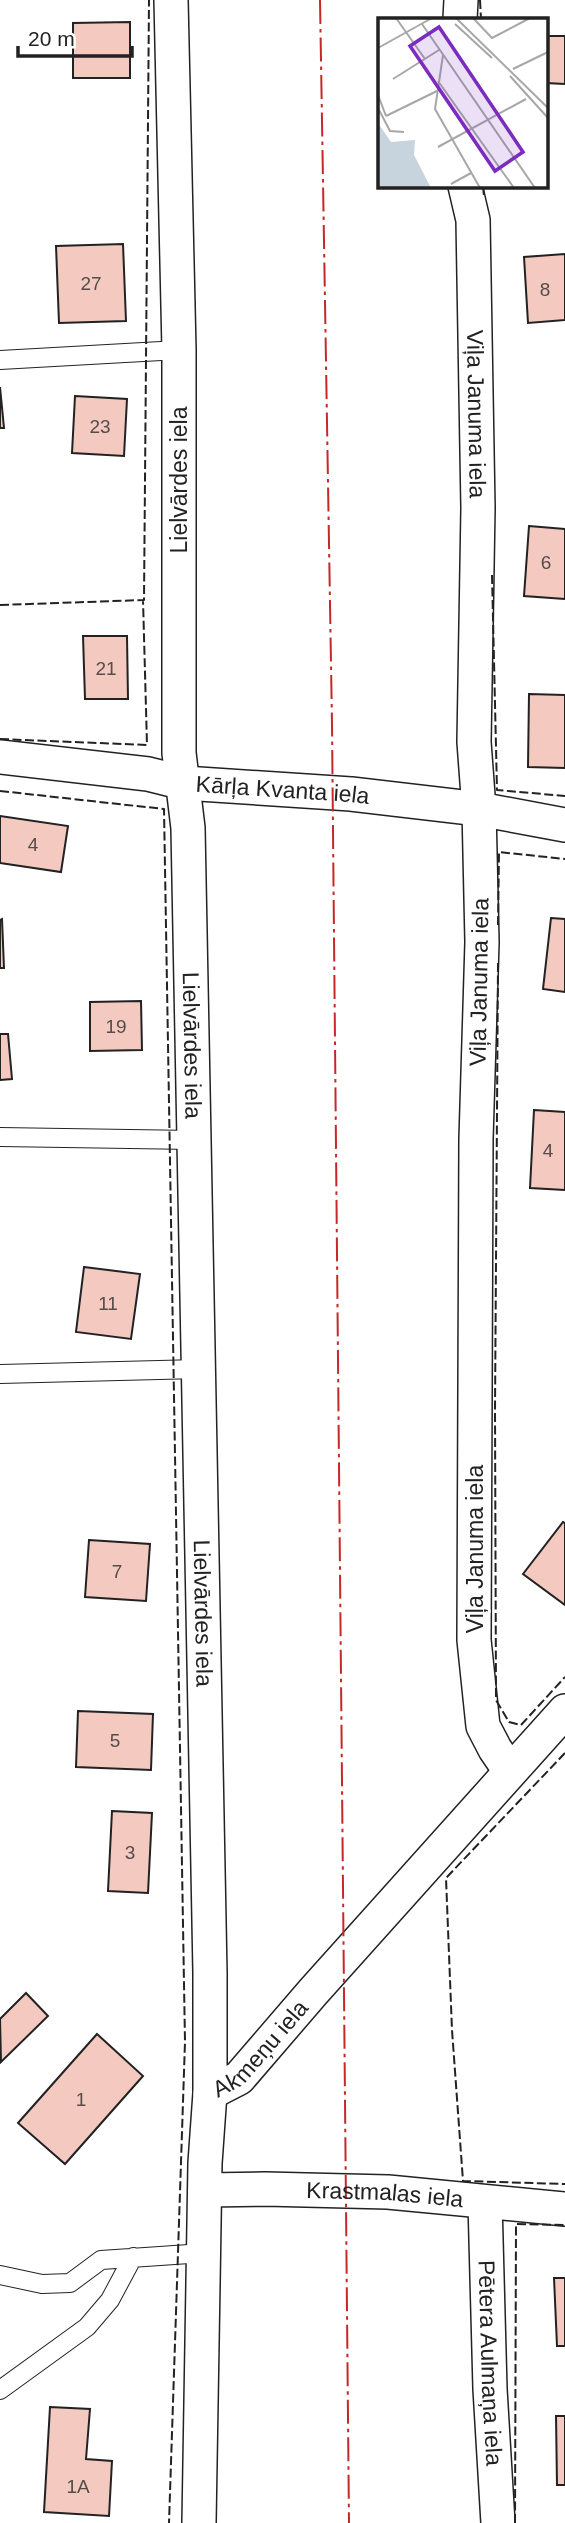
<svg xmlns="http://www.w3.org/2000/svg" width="565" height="2523" font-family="Arial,sans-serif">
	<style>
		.building { fill: #f3c9c0; stroke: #222; stroke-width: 2 }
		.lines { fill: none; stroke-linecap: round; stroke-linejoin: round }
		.service-casing { stroke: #222; stroke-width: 20 }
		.minor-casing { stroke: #222; stroke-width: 36 }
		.service { stroke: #fff; stroke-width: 18 }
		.minor { stroke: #fff; stroke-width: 33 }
		.fence { stroke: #222; stroke-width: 2; stroke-dasharray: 9 3.5; stroke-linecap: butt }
		.power { stroke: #c62828; stroke-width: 2; stroke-dasharray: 24 5 3.5 5; stroke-linecap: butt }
		.labels { text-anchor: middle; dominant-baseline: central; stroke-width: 5; stroke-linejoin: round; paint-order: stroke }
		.number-label { font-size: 19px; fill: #564c4a }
		.street-label { font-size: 23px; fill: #222; stroke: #fff }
		.inset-road { fill: none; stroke: #a7a7a7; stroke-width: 2 }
		.view { fill: #7b2cbf; fill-opacity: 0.15; stroke: #7b2cbf; stroke-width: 3.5 }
		.inset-edge { fill: none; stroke: #222; stroke-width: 3.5 }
	</style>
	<rect width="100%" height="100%" fill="#fff"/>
	<path class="building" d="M130,22v56h-57v-55z
		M546,36h19v48l-19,-1z
		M123,244l3,77 -67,2 -3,-77z
		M565,254v66l-37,3 -4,-66z
		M0,387l4,41h-4z
		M75,396l52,3 -3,57 -52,-3z
		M529,526l36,3v70l-41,-3z
		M83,636h44l1,63h-43z
		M529,694l36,1v73l-37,-1z
		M0,816l68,10 -7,46 -61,-9z
		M551,918l14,1v73l-22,-3z
		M2,919l2,49h-4v-48z
		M141,1001l1,49 -52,1v-49z
		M0,1034h8l4,45 -12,1z
		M534,1110l31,2v78l-35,-2z
		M84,1267l56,7 -9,65 -55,-7z
		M563,1522l2,1v82l-42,-31z
		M89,1540l61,4 -4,57 -61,-4z
		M78,1711l75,3 -2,56 -75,-3z
		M112,1811l40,2 -4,80 -40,-2z
		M26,1993l22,23 -47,46 -1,-43z
		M97,2034l46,42 -78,88 -47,-41z
		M554,2278h11v68h-8z
		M50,2407l40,2 -4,50 26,2 -3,55 -65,-4z
		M556,2416h9v69h-8z"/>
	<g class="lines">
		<g class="service-casing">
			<path id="service" d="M0,360l179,-10
				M0,1137l194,3
				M0,1374l199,-5
				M0,2275l42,9 28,-1 31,-23 103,-7
				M0,2390l87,-63 23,-27 23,-43"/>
		</g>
		<g class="minor-casing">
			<g id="minor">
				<path id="s1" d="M171,0l8,350v403l9,75 22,1145v120l-5,70 -6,360"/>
				<path d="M460,19l1,-19"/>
				<path id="s2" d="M465,186l8,34 5,288 -4,234 5,67 3,133 -6,197 -2,501 9,86 12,23 15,22"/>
				<path id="s3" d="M0,757l148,17 36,9 167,11 128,15 86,16"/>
				<path id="s4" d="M210,2093l29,-15 74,-86 252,-281"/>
				<path id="s5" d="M205,2190l60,-1 123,3 177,17"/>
				<path id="s6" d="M485,2202l5,187 8,134"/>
			</g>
		</g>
		<use href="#service" class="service"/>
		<use href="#minor" class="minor"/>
		<path class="fence" d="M480,0l1,19
			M483,186l1,11
			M492,575l5,215 68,6
			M0,605l144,-5 5,-600
			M0,739l147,6 -4,-145
			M0,791l164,18 21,1233 -16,481
			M498,925l1,-73 66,7
			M498,963l-3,447 1,290 13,22 12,3 44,-48
			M565,1753l-119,125 6,152 11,151 102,3
			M515,2523l1,-299 49,1"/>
		<path class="power" d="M320,0l12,724 17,1799"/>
	</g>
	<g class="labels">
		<g class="number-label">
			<text x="91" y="283">27</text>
			<text x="545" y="289">8</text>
			<text x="100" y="426">23</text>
			<text x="546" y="562">6</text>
			<text x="106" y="668">21</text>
			<text x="33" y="844">4</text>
			<text x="116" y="1026">19</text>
			<text x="548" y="1150">4</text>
			<text x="108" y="1303">11</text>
			<text x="117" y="1571">7</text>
			<text x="115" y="1740">5</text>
			<text x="130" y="1852">3</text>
			<text x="81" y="2099">1</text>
			<text x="78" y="2486">1A</text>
		</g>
		<g class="street-label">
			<text stroke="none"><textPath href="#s2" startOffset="229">Viļa Januma iela</textPath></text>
			<text transform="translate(179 480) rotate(-90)">Lielvārdes iela</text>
			<text stroke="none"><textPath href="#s3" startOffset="285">Kārļa Kvanta iela</textPath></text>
			<text transform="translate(479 982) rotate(-89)">Viļa Januma iela</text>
			<text stroke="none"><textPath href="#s1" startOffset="1046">Lielvārdes iela</textPath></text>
			<text transform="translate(475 1549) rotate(-90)">Viļa Januma iela</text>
			<text stroke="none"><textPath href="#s1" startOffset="1614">Lielvārdes iela</textPath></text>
			<text stroke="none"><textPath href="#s4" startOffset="68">Akmeņu iela</textPath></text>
			<text stroke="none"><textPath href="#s5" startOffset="180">Krastmalas iela</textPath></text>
			<text stroke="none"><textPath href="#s6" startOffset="161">Pētera Aulmaņa iela</textPath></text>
		</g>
	</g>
	<g transform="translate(378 18)">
		<rect width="170" height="170" fill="#fff"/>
		<path d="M0,105l13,19 24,-2 -1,15 17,33h-53z" fill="#c7d3dd"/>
		<path class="inset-road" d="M18,0l29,41M78,0l92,90M95,0l19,20 38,-20M44,6l113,164M77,6l37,34M0,30l54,-30M65,37l-8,54 45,79M135,51l35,-17M132,58l38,42M15,61l46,-29M60,63l76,107M0,77l8,21M0,90l12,23 14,1M8,98l51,-25M60,129l88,-48M73,166l20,-11"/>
		<path class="view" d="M61,9l84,125 -28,19 -85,-125z"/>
		<rect width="170" height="170" class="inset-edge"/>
	</g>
	<path d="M18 46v10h114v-10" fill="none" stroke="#222222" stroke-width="3.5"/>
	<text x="28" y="46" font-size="21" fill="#222222" stroke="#ffffff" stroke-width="5" paint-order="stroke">20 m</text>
</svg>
